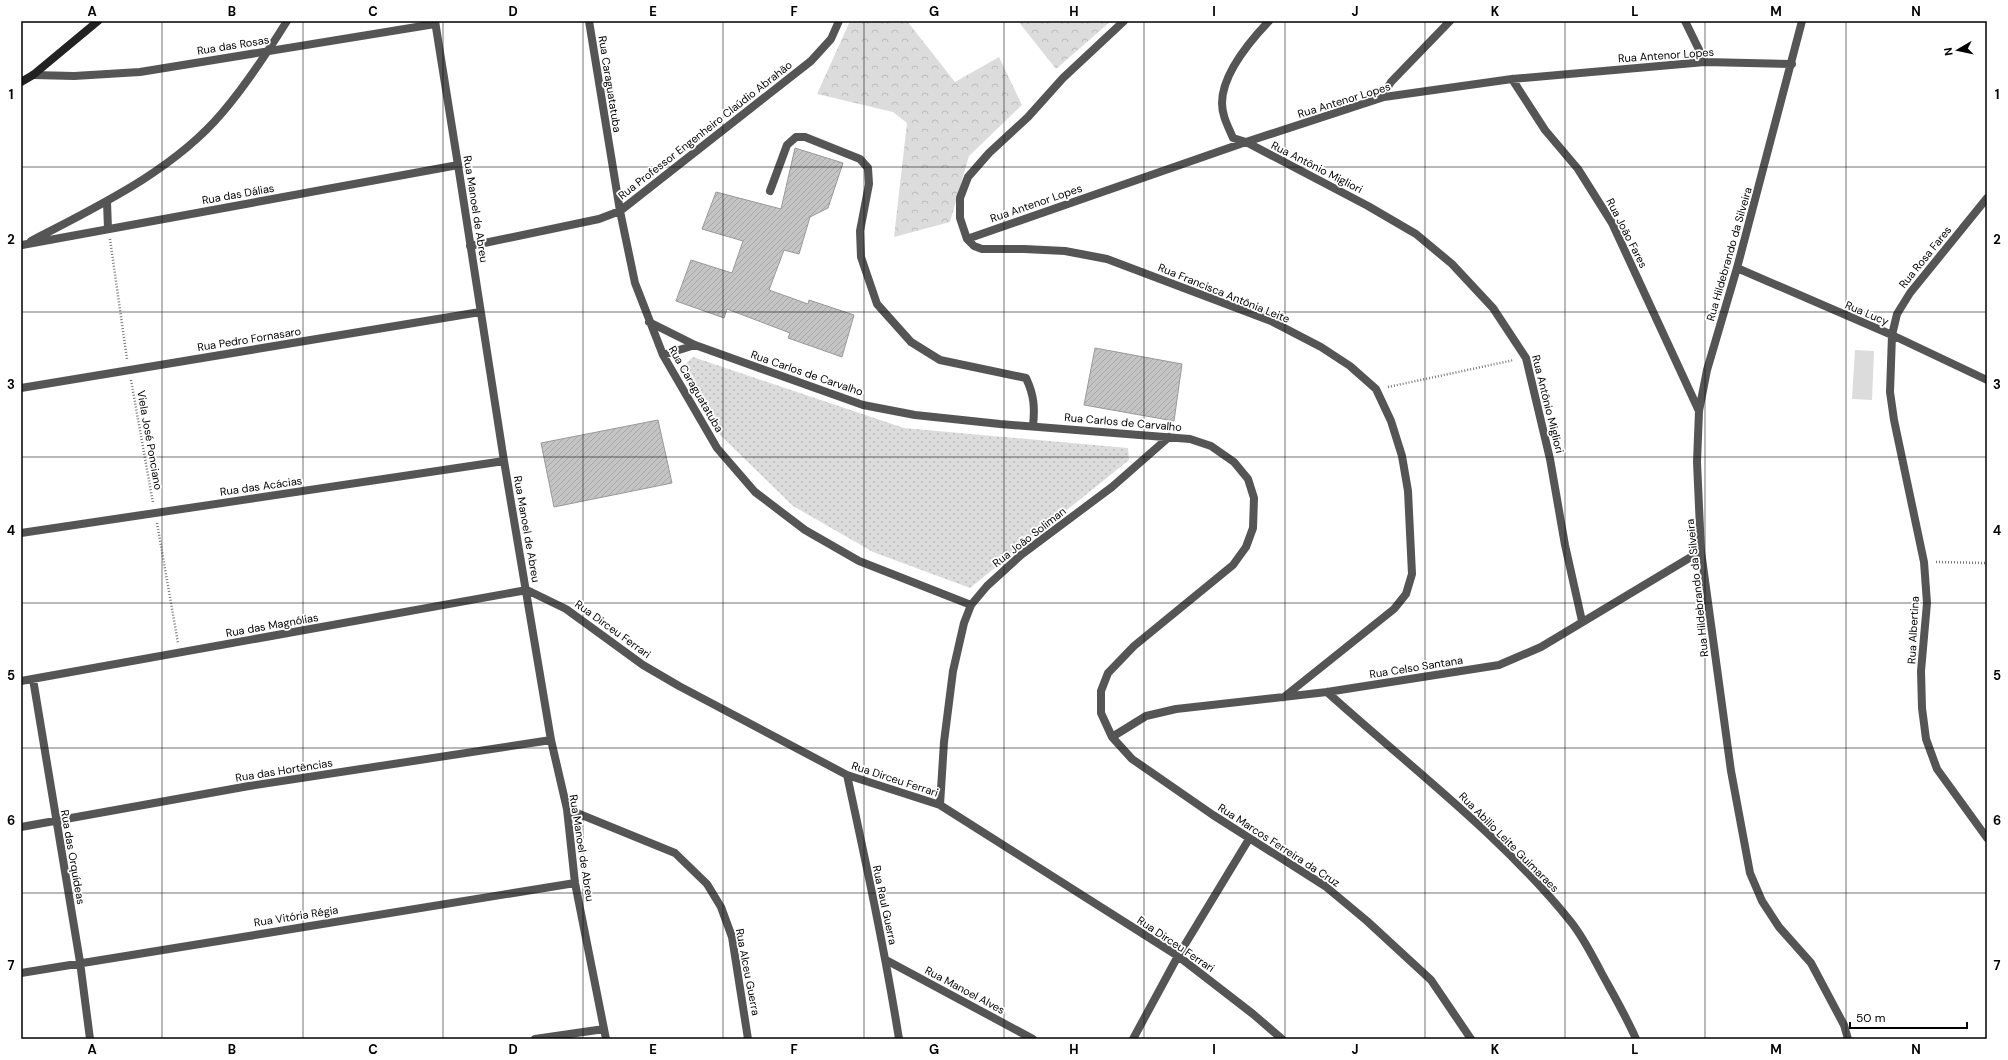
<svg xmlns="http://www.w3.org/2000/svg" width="2008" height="1060" font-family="'DM Sans',sans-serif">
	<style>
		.grass { fill: url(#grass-dots) }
		.forest { fill: url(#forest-crowns) }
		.pitch { fill: #dcdcdc }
		.building { fill: url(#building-hatch); stroke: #999 }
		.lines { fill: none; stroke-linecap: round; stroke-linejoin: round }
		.path { stroke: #777; stroke-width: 2.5; stroke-dasharray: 1 2; stroke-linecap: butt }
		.service { stroke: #555; stroke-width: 8 }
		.minor { stroke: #555; stroke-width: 8 }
		.tertiary { stroke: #555; stroke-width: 8 }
		.secondary { stroke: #222; stroke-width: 8 }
		.grid { fill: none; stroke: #000; stroke-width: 1; stroke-opacity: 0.55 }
		.labels { text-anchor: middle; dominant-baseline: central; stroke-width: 3.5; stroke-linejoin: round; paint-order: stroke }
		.street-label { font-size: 11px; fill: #000; stroke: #fff }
		.neatline { fill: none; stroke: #000; stroke-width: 1.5 }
		.grid-label { font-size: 13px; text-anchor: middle; font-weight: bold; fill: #000 }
	</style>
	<defs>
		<pattern id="grass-dots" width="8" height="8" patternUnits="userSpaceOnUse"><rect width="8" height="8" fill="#dcdcdc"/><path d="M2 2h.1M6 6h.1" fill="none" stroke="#bbb" stroke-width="1.8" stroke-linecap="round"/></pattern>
		<pattern id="forest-crowns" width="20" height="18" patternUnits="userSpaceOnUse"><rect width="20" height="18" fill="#dcdcdc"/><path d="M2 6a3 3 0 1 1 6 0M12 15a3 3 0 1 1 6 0" fill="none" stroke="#bbb"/></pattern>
		<pattern id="building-hatch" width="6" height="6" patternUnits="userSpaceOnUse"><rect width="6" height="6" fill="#c4c4c4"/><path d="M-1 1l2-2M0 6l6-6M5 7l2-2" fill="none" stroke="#a7a7a7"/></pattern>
	</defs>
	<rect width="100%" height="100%" fill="#fff"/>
	<path class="grass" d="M693,357l211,71 224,20 1,12 -159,128 -97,-36 -80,-46 -72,-70 -41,-67z"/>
	<path class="forest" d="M850,21h57l48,61 44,-25 23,48 -53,51 -19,66 -56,15 13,-114 -14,-11 -76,-18z
		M1018,21h93l-55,48z"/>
	<path class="pitch" d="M1855,350l19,1 -2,49 -20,-1z"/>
	<path class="building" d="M795,148l48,15 -15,45 -18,9 -11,37 -15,-4 -15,40 39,14 1,-4 45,15 -12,42 -54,-19 2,-5 -63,-24 -3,9 -48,-17 15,-41 41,13 11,-32 -41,-12 14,-37 65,17z
		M1095,348l87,16 -8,57 -90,-16z
		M658,420l14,63 -118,24 -13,-64z"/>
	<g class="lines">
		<path class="path" d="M110,239l17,120
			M131,380l22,123
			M1388,387l126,-27
			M157,523l21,120
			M1936,562l51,1"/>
		<path class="service" d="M770,191l17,-46 9,-8h9l55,22 8,9 1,16 -9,47 1,26 16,47 34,38 29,18 86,18c8,17 9,29 7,48"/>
		<path class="minor" d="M589,21l31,190 15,72 28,72 54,93 38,44 50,38 54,31 112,44
			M1124,21l-61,57 -35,39 -39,36 -21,24 -8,21v20l7,21 7,7 8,3h42l41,2 42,8 164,62 50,26 29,19 26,23 15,32 11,35 6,35 4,83 -6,20 -12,15 -110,88
			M1269,21c-19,20 -47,53 -47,82 0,13 6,23 11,35l13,4 122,64 48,28 36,30 41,44 33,50 24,101 15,86 17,76
			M1685,21l20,41
			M1802,21l-65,247 -30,102 -8,41 -2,51 4,89 30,220 19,102 12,28 17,26 32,36 33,62 4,14
			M33,75l41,1 66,-4 295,-48
			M1512,79l33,51 33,39 34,54 87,188
			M1384,97l2,-7 5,-8 59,-61
			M458,165l46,296 47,279 16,69 8,74 31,156
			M1987,198l-77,95 -13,21 -5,21 -2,57 4,28 30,142 3,41 -6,68 1,37 4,31 11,30 50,69
			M107,202l1,27
			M967,239l279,-97 138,-45 128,-18 193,-17 87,2
			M470,246l129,-27 21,-8 191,-150 20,-22 8,-18
			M1737,268l155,67 95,45
			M649,322l46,23 168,60 52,10 85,9 190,15 21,7 23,16 14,17 6,19 -1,30 -7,19 -13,18 -99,81 -26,27 -7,18v22l11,24 20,22 81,56 112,71 42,35 64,59 40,59
			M663,355l32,-10
			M21,388l459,-76
			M21,533l483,-72
			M33,679l47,283 10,77
			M21,681l506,-91 39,19 77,56 36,21 168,89 93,30 238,151 75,58 29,25
			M1327,692c83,75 174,143 244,230 12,15 21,33 30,50 12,22 25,44 35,67
			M1112,737l34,-21 30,-7 151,-17 172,-27 42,-18 160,-96
			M847,775c19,88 38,176 52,264
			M940,805l4,-63 9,-71 11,-48 7,-18 16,-19 34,-31 91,-68 57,-50
			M567,809l108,44 32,31 14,23 11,30 16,102
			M21,827l228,-41 302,-46
			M886,960l147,79
			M21,973l554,-90
			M535,1039l69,-10
			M1133,1039l45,-83 71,-117"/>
		<path class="tertiary" d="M31,241c65,-34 142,-70 191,-128 24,-28 45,-60 65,-92
			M22,245l436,-80 -23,-144"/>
		<path class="secondary" d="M21,82l12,-7 65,-54"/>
	</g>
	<path class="grid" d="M162,21v1018M303,21v1018M443,21v1018M583,21v1018M723,21v1018M864,21v1018M1004,21v1018M1144,21v1018M1285,21v1018M1425,21v1018M1565,21v1018M1705,21v1018M1846,21v1018M21,167h1966M21,312h1966M21,457h1966M21,603h1966M21,748h1966M21,893h1966"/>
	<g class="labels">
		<g class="street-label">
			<text transform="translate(233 45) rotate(-9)">Rua das Rosas</text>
			<text transform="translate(1666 55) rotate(-4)">Rua Antenor Lopes</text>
			<text transform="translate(610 84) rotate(81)">Rua Caraguatatuba</text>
			<text transform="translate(1344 100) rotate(-17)">Rua Antenor Lopes</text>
			<text transform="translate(705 130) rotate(-38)">Rua Professor Engenheiro Claúdio Abrahão</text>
			<text transform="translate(1317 167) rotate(27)">Rua Antônio Migliori</text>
			<text transform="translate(238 194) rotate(-10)">Rua das Dálias</text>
			<text transform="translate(1036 203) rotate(-19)">Rua Antenor Lopes</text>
			<text transform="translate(476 209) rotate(81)">Rua Manoel de Abreu</text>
			<text transform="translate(1627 233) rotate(63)">Rua João Fares</text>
			<text transform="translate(1729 254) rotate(-74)">Rua Hildebrando da Silveira</text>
			<text transform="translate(1925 257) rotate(-51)">Rua Rosa Fares</text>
			<text transform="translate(1224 293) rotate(22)">Rua Francisca Antônia Leite</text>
			<text transform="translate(1867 313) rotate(23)">Rua Lucy</text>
			<text transform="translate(249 339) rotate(-9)">Rua Pedro Fornasaro</text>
			<text transform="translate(807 373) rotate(19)">Rua Carlos de Carvalho</text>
			<text transform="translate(696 389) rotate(60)">Rua Caraguatatuba</text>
			<text transform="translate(1548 404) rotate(76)">Rua Antônio Migliori</text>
			<text transform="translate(1123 422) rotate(5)">Rua Carlos de Carvalho</text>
			<text transform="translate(150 440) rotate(80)">Viela José Ponciano</text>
			<text transform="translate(261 486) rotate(-8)">Rua das Acácias</text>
			<text transform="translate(527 529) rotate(80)">Rua Manoel de Abreu</text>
			<text transform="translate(1029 537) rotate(-38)">Rua João Soliman</text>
			<text transform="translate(1697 588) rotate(-96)">Rua Hildebrando da Silveira</text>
			<text transform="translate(272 625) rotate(-10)">Rua das Magnólias</text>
			<text transform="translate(613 629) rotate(36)">Rua Dirceu Ferrari</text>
			<text transform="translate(1913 630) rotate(-87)">Rua Albertina</text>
			<text transform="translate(1416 667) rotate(-9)">Rua Celso Santana</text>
			<text transform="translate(284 770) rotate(-9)">Rua das Hortências</text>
			<text transform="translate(895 779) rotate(18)">Rua Dirceu Ferrari</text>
			<text transform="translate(1509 842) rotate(45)">Rua Abilio Leite Guimaraes</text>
			<text transform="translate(1279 845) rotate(33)">Rua Marcos Ferreira da Cruz</text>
			<text transform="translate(582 848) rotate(81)">Rua Manoel de Abreu</text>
			<text transform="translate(73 857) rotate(80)">Rua das Orquídeas</text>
			<text transform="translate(885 905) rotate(78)">Rua Raul Guerra</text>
			<text transform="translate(296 916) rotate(-9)">Rua Vitória Régia</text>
			<text transform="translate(1176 944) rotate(34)">Rua Dirceu Ferrari</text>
			<text transform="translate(748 972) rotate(79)">Rua Alceu Guerra</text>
			<text transform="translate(965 990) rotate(28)">Rua Manoel Alves</text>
		</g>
	</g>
	<rect width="2008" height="1060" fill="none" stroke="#ffffff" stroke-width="44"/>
	<g transform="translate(1958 50) rotate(261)" stroke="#ffffff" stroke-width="3" paint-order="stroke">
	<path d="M0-3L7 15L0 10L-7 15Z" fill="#000000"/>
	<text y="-6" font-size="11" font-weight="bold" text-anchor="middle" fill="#000000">N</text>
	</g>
	<path d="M1850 1022v6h117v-6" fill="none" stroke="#000000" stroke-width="2"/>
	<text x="1856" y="1022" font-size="12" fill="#000000" stroke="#ffffff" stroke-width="3" paint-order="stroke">50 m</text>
	<rect x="22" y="22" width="1964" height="1016" class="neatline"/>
	<g class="grid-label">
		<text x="92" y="16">A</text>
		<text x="232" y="16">B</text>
		<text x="373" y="16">C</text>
		<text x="513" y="16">D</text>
		<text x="653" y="16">E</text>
		<text x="794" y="16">F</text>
		<text x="934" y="16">G</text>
		<text x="1074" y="16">H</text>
		<text x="1214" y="16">I</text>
		<text x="1355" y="16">J</text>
		<text x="1495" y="16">K</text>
		<text x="1635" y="16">L</text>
		<text x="1776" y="16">M</text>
		<text x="1916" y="16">N</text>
		<text x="11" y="99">1</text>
		<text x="1997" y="99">1</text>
		<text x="11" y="244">2</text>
		<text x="1997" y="244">2</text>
		<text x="11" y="389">3</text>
		<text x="1997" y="389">3</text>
		<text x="11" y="535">4</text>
		<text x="1997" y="535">4</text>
		<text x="11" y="680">5</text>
		<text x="1997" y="680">5</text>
		<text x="11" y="825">6</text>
		<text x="1997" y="825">6</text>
		<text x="11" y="970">7</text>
		<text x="1997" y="970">7</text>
		<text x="92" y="1054">A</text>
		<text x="232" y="1054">B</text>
		<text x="373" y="1054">C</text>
		<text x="513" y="1054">D</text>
		<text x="653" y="1054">E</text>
		<text x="794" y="1054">F</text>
		<text x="934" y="1054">G</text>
		<text x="1074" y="1054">H</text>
		<text x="1214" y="1054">I</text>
		<text x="1355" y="1054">J</text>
		<text x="1495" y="1054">K</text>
		<text x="1635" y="1054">L</text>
		<text x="1776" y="1054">M</text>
		<text x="1916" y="1054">N</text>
	</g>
</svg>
